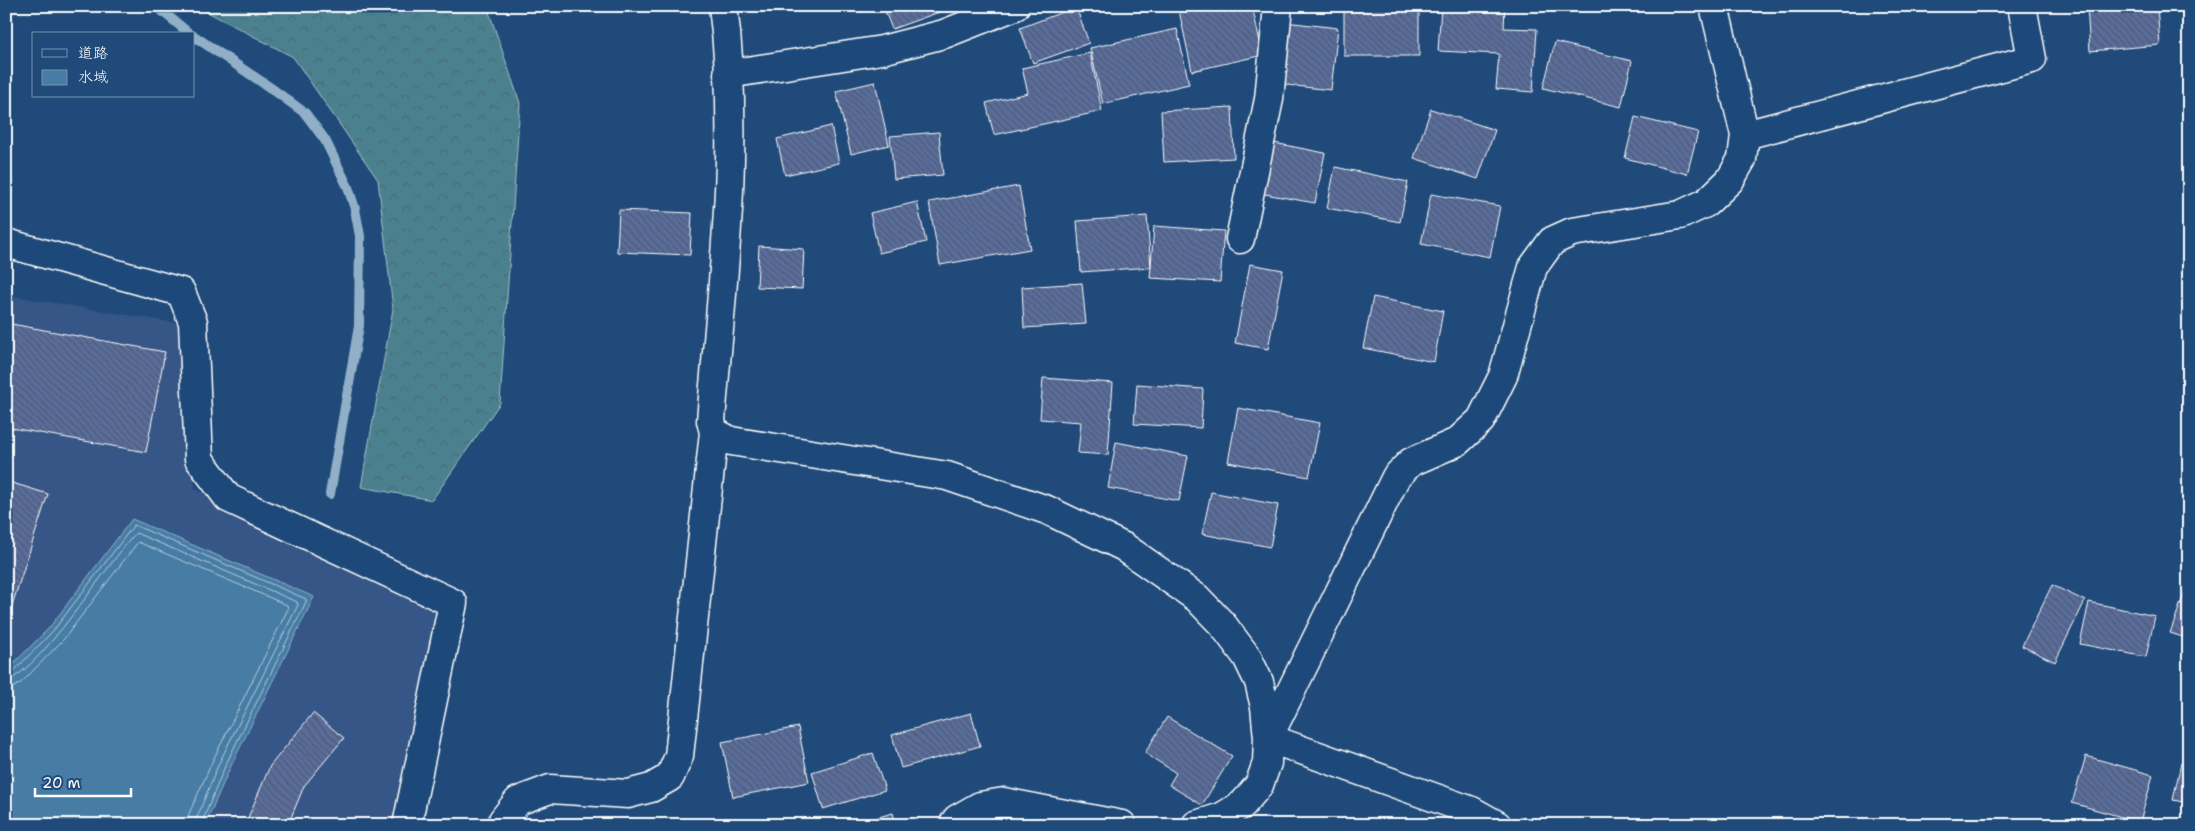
<svg xmlns="http://www.w3.org/2000/svg" width="2195" height="831" font-family="'Shantell Sans','Klee One',sans-serif">
	<style>
		.built { fill: #345786 }
		.forest { fill: url(#forest-crowns); stroke: #a6c0c7 }
		.water { fill: #477ca4; stroke: #91b0c8 }
		.lines { fill: none; stroke-linecap: round; stroke-linejoin: round }
		.shore { stroke: #b5cbdb; stroke-width: 1 }
		.stream { stroke: #91b0c8; stroke-width: 10 }
		.building { fill: url(#building-back-hatch); stroke: #fff }
		.minor-casing { stroke: #fff; stroke-width: 31 }
		.minor { stroke: #1f4a7a; stroke-width: 28 }
	</style>
	<defs>
		<pattern id="forest-crowns" width="20" height="18" patternUnits="userSpaceOnUse" patternTransform="scale(1.25)"><rect width="20" height="18" fill="#4c818f"/><path d="M2 6a3 3 0 1 1 6 0M12 15a3 3 0 1 1 6 0" fill="none" stroke="#4c6971"/></pattern>
		<pattern id="building-back-hatch" width="6" height="6" patternUnits="userSpaceOnUse" patternTransform="scale(1.25)"><rect width="6" height="6" fill="#596d9d"/><path d="M-1 5l2 2M0 0l6 6M5-1l2 2" fill="none" stroke="#51596c"/></pattern>
	</defs>
	<rect width="100%" height="100%" fill="#1f4a7a"/>
	<filter id="ink" filterUnits="userSpaceOnUse"><feTurbulence type="fractalNoise" baseFrequency=".02" numOctaves="2"/><feDisplacementMap in="SourceGraphic" scale="10" xChannelSelector="R" yChannelSelector="G"/><feConvolveMatrix kernelMatrix="1 2 1 2 8 2 1 2 1" color-interpolation-filters="sRGB"/></filter>
	<g filter="url(#ink)">
		<path class="built" d="M6,295l176,29 13,165 242,116 -44,220h-387z"/>
		<path class="forest" d="M196,6h291l33,97 -20,300 -68,97 -71,-13 32,-178 -15,-129 -85,-123z"/>
		<path class="water" d="M132,519l182,78 -84,171 -25,57h-199v-154l43,-43z"/>
		<g class="lines">
			<path class="shore" d="M6,674l6,-1 41,-42 81,-106 172,74v3l-81,164 -24,59
				M6,680c28,-1 106,-123 130,-147l161,69 1,3 -79,158 -25,62
				M6,688l8,-1 7,-4 42,-43 75,-98 149,63 1,4 -75,151 -25,56 -1,9"/>
			<path class="stream" d="M156,6l34,28
				M194,36l81,55 30,22 20,27 23,47 7,22 5,27 -1,90 -29,168"/>
		</g>
		<path class="building" d="M883,6h73l-64,23z
			M1178,6h38l1,5 20,-5h15l11,49 -71,16z
			M1344,6h75v50h-75z
			M1441,6h64l-1,22 33,1 -4,63 -37,-3 3,-35 -61,-3z
			M2087,6h70l3,39 -70,6z
			M1076,7l13,36 -56,20 -13,-35z
			M1285,22l53,6 -7,62 -53,-6z
			M1177,29l12,55 -86,20 -13,-56z
			M1555,42l77,19 -11,46 -78,-19z
			M1090,53l12,58 -108,24 -8,-32 42,-10 -6,-25z
			M875,82l14,63 -38,9 -15,-63z
			M1232,107l2,51 -70,4 -3,-51z
			M1431,109l64,21 -17,49 -64,-21z
			M1635,117l63,15 -11,42 -62,-16z
			M831,126l8,37 -54,12 -8,-36z
			M939,132l4,43 -49,4 -4,-43z
			M1269,142l56,11 -10,50 -56,-10z
			M1335,167l73,15 -8,40 -73,-14z
			M1019,186l11,63 -90,16 -11,-63z
			M1431,194l69,12 -10,51 -69,-13z
			M917,202l9,40 -47,11 -9,-40z
			M619,210l73,3 -2,42 -73,-3z
			M1147,216l4,51 -70,5 -4,-51z
			M1154,226l70,5 -4,51 -70,-4z
			M759,246l45,3 -2,40 -45,-2z
			M1250,264l33,6 -15,79 -33,-6z
			M1082,283l4,41 -62,4 -2,-41z
			M1373,297l70,14 -9,51 -71,-14z
			M6,323l159,29 -19,100 -140,-25z
			M1043,378l70,5 -5,72 -30,-2 3,-31 -41,-3z
			M1137,384l66,5 -2,39 -67,-4z
			M1238,408l82,15 -11,54 -81,-15z
			M1116,442l72,14 -9,45 -71,-13z
			M6,481l42,13 -42,130z
			M1211,492l67,13 -8,42 -68,-13z
			M2189,580v59l-19,-6z
			M2052,585l33,16 -30,61 -33,-16z
			M2089,602l66,14 -9,41 -66,-13z
			M313,713l31,25 -40,48 -16,39h-43l25,-59z
			M971,713l9,33 -79,22 -9,-33z
			M1167,717l65,39 -30,49 -33,-20 7,-12 -31,-20z
			M798,727l11,55 -76,15 -11,-55z
			M873,753l12,37 -62,19 -11,-37z
			M2086,756l67,19 -13,47 -68,-19z
			M2181,763l8,1v39l-16,-3z
			M893,813l3,12h-47z"/>
		<g class="lines">
			<g class="minor-casing">
				<path id="minor" d="M728,74l154,-24 62,-16 71,-28
					M1745,135l287,-76 -10,-53
					M1240,239l29,-140 9,-93
					M6,243l175,49 12,30 6,137 29,39 225,105 -46,222
					M714,432l17,9 216,35 100,34 77,37 73,51 26,27 24,32 12,25 6,25 3,31 -1,25 -8,22 -16,19 -21,13 -26,8
					M1268,738l128,-261 15,-15 46,-20 24,-22 22,-44 30,-109 19,-26 20,-9 108,-17 26,-12 24,-23 12,-21 3,-24 -31,-129
					M1268,738l204,73 25,14
					M502,825l1,-5 15,-19 32,-12 78,5 23,-6 19,-11 9,-21 35,-324 -3,-11c11,-136 30,-279 12,-415
					M953,825l4,-6 23,-13 24,-4 118,23"/>
			</g>
			<use href="#minor" class="minor"/>
		</g>
	</g>
	<rect width="2195" height="831" fill="none" stroke="#1f4a7a" stroke-width="25"/>
	<rect x="12" y="12" width="2170" height="806" fill="none" stroke="#fff" stroke-width="2" filter="url(#ink)"/>
	<rect x="32" y="32" width="162" height="65" fill="#1f4a7a" stroke="#7992af"/>
	<rect x="42" y="49" width="25" height="8" fill="#1f4a7a" stroke="#7992af"/>
	<text x="78" y="58" font-size="15" fill="#ffffff">道路</text>
	<rect x="42" y="70" width="25" height="15" fill="#477ca4" stroke="#7992af"/>
	<text x="78" y="82" font-size="15" fill="#ffffff">水域</text>
	<path d="M35 788v8h96v-8" fill="none" stroke="#ffffff" stroke-width="2.5"/>
	<text x="42" y="788" font-size="15" fill="#ffffff" stroke="#1f4a7a" stroke-width="4" paint-order="stroke">20 m</text>
</svg>
